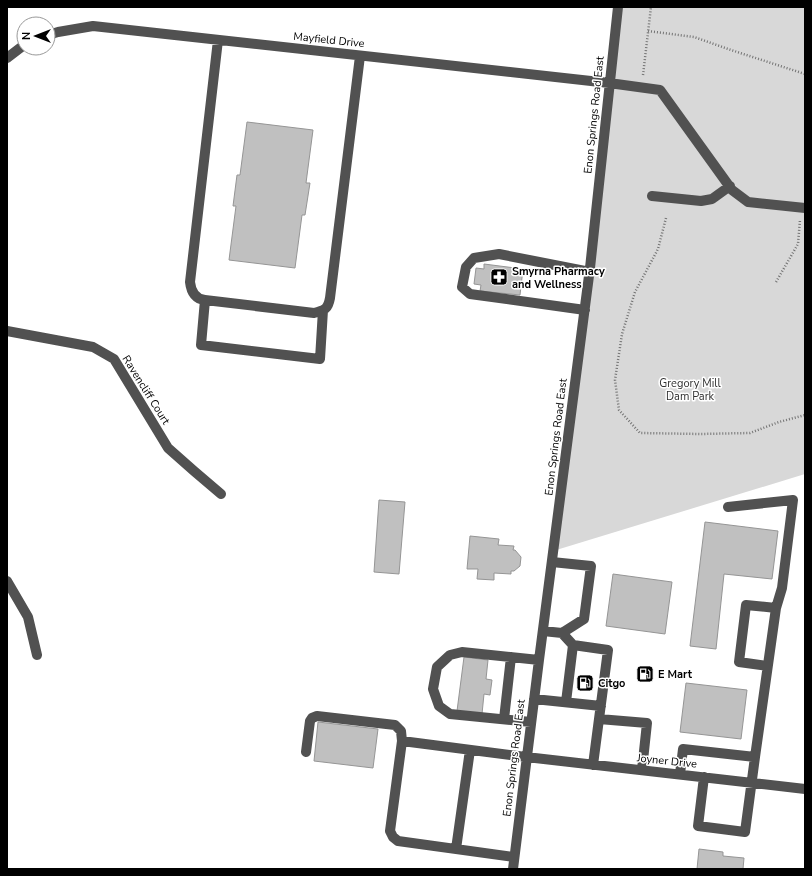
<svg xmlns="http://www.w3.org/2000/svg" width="812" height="876" font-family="'Nunito Sans',sans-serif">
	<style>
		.green { fill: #d8d8d8 }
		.building { fill: #c0c0c0; stroke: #959595 }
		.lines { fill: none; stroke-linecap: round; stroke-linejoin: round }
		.path { stroke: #737373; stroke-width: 2.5; stroke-dasharray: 1 2; stroke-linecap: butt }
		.minor { stroke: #515151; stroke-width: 10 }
		.labels { text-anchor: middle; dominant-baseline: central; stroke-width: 3; stroke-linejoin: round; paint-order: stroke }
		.street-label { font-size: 11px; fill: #000; stroke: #fff }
		.poi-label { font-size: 11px; font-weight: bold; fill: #000; stroke: #fff; text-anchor: start }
		.park-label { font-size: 11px; fill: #2f2f2f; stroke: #fff }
	</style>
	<rect width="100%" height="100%" fill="#fff"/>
	<path class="green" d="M618,7h187v467l-252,77z"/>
	<path class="building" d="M247,122l66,8 -7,53h4l-5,32h-3l-7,53 -66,-8 7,-54h-3l4,-31h3z
		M484,264l39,5 -3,26 -40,-4 1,-6 -7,-1 2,-16 8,1z
		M379,500l26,2 -6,72 -25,-2z
		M705,522l73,9 -6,48 -48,-5 -8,75 -26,-3z
		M470,536l29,3 -1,6 16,1 -1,4h2l6,7 -1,9 -6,5h-3v3l-17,-1v7l-17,-1 1,-10h-11z
		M613,574l59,8 -7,52 -59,-8z
		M464,657l24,3 -2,19 6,1 -2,15 -6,-1 -2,20 -25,-3z
		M686,683l61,7 -6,49 -61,-7z
		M318,722l60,7 -5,39 -59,-7z
		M699,849l24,3v4l21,2 -1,11h-46z"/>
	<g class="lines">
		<path class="path" d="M648,31l46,6 37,13 74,24
			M643,75l8,-68
			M666,218l-8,31 -23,43 -13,42 -7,46 4,30 21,23 60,1 50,-1 29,-11 26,-7
			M776,282l22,-38 2,-24"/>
		<path class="minor" d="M48,35l10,-3 35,-6 516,57 51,7 72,100 16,12 57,6
			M218,40l-28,242c1,9 5,17 15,18l109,13c11,-3 14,-4 16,-15l30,-242
			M7,58l17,-13
			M652,196l49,5 11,-2 18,-13
			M205,300l-4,45 119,14 3,-49
			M585,310l-115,-16 -8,-7 4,-20 8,-9 25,-4 91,18
			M7,331l86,16 21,12 54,89 26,23 27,23
			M728,507l65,-7 -11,88 -6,20 -21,149
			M7,581l21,36 9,38
			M543,631l19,2 22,-14 7,-53 -39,-4
			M562,633l11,12 35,5 -15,115
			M767,666l-28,-4 7,-57 30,3
			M534,699l67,7
			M566,702l7,-57
			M504,719l7,-62
			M599,719l48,4 -5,47
			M531,722l-81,-8 -11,-8 -6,-17 4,-22 13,-12 12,-3 77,8
			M402,741l124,16 279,32
			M306,752l4,-31 2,-3 5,-2 78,9 6,6 1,10 -12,90 3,6 5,4 116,16
			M680,774l3,-25 72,8 -10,75 -47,-6 6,-49
			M456,849l14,-99
			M513,869l26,-209 51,-392 28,-261"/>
	</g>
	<defs>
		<g id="pharmacy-square" transform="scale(0.9)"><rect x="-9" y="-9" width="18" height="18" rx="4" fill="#000" stroke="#fff"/><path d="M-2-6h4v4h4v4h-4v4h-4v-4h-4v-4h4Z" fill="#fff"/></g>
		<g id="fuel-square" transform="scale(0.9)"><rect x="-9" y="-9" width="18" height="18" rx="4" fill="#000" stroke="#fff"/><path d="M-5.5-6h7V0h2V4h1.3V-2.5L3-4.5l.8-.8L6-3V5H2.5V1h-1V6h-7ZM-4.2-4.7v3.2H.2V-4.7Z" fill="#fff"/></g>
	</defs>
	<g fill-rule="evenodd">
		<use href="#pharmacy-square" x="499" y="277"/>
		<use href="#fuel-square" x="645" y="674"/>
		<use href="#fuel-square" x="585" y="683"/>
	</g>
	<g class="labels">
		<g class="street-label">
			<text transform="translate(329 40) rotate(6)">Mayfield Drive</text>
			<text transform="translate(594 115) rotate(-84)">Enon Springs Road East</text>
			<text transform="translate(146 390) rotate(58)">Ravencliff Court</text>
			<text transform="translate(556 437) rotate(-83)">Enon Springs Road East</text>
			<text transform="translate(514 758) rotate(-83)">Enon Springs Road East</text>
			<text transform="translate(667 761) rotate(6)">Joyner Drive</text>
		</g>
		<g class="poi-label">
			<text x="512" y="271">Smyrna Pharmacy<tspan x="512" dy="13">and Wellness</tspan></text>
			<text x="658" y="674">E Mart</text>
			<text x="598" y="683">Citgo</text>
		</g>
		<g class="park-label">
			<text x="690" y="383">Gregory Mill<tspan x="690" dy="13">Dam Park</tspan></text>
		</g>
	</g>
	<rect width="812" height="876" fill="none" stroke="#000000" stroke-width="16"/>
	<g transform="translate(36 36) rotate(270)"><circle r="19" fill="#ffffff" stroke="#999999"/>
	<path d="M0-3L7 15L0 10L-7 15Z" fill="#000000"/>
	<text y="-6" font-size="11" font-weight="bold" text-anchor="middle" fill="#000000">N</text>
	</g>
</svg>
